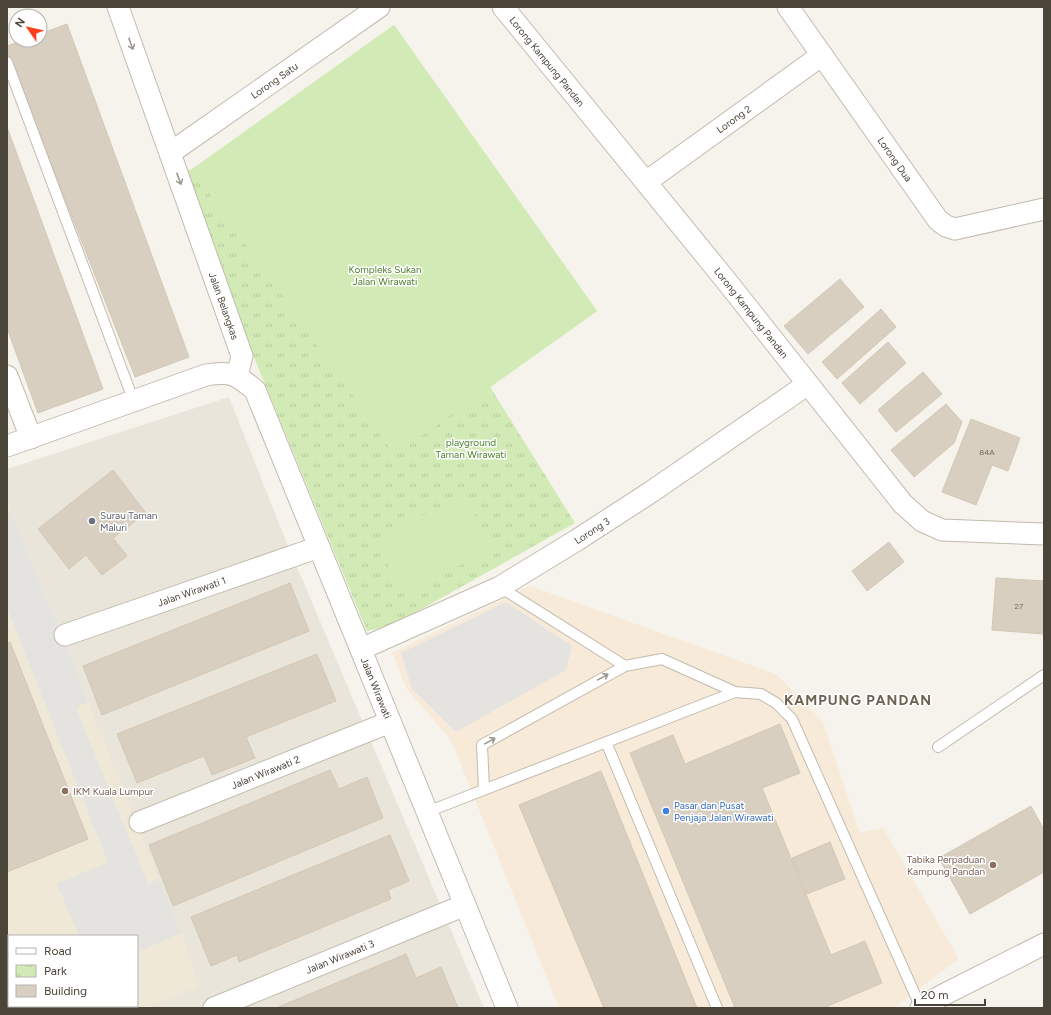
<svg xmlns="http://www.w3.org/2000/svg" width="1051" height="1015" font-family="Figtree,sans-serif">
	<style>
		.residential { fill: #eae5da; fill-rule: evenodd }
		.commercial { fill: #f7ead8 }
		.education { fill: #efe8d6; fill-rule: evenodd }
		.park { fill: url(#park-tufts) }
		.pitch { fill: #d2eab5 }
		.parking { fill: #e5e3e0 }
		.building { fill: #d8cfc1; stroke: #d3c7b4 }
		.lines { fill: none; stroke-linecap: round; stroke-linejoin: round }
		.service-casing { stroke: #c2bbae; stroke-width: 12 }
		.minor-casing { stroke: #c2bbae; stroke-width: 23 }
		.service { stroke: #fff; stroke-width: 10 }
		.minor { stroke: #fff; stroke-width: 21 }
		.oneway { stroke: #9c9892 }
		.worship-dot { fill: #6b7280; stroke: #fff; stroke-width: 1.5 }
		.education-dot { fill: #8d6e63; stroke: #fff; stroke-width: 1.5 }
		.shop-dot { fill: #3f7fe0; stroke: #fff; stroke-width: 1.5 }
		.labels { text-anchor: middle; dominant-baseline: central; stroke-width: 3; stroke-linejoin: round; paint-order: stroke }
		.number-label { font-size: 8px; fill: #6e675b }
		.street-label { font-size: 10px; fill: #4b4439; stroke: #fff }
		.park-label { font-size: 10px; fill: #4a7f2a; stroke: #fff }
		.worship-label { font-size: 10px; fill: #5b616d; stroke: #fff; text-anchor: start }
		.education-label { font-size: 10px; fill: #785e54; stroke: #fff; text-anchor: start }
		.shop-label { font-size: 10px; fill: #366cbe; stroke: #fff; text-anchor: start }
		.district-label { font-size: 14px; font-weight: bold; letter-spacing: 1px; fill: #6e6250; stroke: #fff }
	</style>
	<defs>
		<pattern id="park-tufts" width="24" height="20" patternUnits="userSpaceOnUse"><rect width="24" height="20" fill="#d2eab5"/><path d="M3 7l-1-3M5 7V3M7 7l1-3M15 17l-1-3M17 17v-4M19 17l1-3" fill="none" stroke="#b6ca9c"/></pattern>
	</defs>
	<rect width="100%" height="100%" fill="#f6f3ec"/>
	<path class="residential" d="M229,397l57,144 198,467h-477v-539zM9,936h128v70h-128z"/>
	<path class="commercial" d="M530,586l246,88 47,48 37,111 23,-5 76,131 -66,49h-334l-108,-268 -44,-51 -15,-36z"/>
	<path class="education" d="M7,501l174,432 18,53 -51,22h-141zM9,936h128v70h-128z"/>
	<path class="park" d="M394,25l203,286 -107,76 85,136 -182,102 -26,6 -119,-288 -64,-171 9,-3z"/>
	<path class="pitch" d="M394,25l203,286 -202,144 -203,-286z
		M465,494l26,55 -89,46 -26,-57z"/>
	<path class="parking" d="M11,512l77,190 -12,6 72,176 11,-5 22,54 -44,19v-16h-58l-22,-52 51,-22 -101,-254v-95z
		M506,602l66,44 -6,24 -110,62 -44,-43 -11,-36z"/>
	<path class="building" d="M67,24l122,333 -54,20 -128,-326v-5l17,-6h16v-6z
		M7,127l96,262 -65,24 -31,-85z
		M840,279l24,28 -56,47 -24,-28z
		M881,309l15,18 -59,52 -15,-17z
		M888,342l18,21 -46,41 -18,-21z
		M923,372l19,22 -46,38 -18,-22z
		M946,404l16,18 -8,21 -40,34 -23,-27z
		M971,419l49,19 -12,33 -16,-6 -16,40 -34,-13z
		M113,470l33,43 -33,25 14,18 -25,19 -16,-20 -17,14 -31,-40z
		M889,542l15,20 -37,29 -15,-20z
		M996,578l48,3v53l-52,-4z
		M290,583l19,48 -207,84 -19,-49z
		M10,642l78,197 -81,33v-228z
		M317,654l19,47 -90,36 9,21 -43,17 -8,-19 -67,27 -20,-49z
		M780,724l20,49 -38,15 69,167 34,-14 17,42 -59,25h-88l-105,-255 43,-18 12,29z
		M330,770l9,19 28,-12 16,41 -210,88 -24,-61z
		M601,771l96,237h-93l-85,-203z
		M1031,806l13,24v42l-74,42 -31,-56z
		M390,835l19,46 -21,9 3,9 -152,63 -2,-7 -26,11 -20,-49z
		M830,842l15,37 -38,15 -15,-36z
		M406,954l10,24 25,-11 17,41h-182z"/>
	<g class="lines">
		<g class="service-casing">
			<path id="service" d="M7,62l127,340
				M500,587l125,79
				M606,742l111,266
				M938,747l106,-72
				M484,789l-2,-44 143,-79 37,-7 73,33
				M427,812l308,-120 26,2 15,9 16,16 129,289"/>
		</g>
		<g class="minor-casing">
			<g id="minor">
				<path id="s1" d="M118,7l124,349 -5,20"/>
				<path id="s2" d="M503,7l221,271 179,226 19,17 20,9 102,4"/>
				<path id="s3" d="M788,7l150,213 8,6 9,3 89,-20"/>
				<path id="s4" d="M170,153l209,-146"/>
				<path id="s5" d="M646,182l176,-127"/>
				<path d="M7,376l24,62"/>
				<path id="s6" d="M7,446l199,-71c26,-4 29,-1 49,15l252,618"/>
				<path id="s7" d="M65,635l254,-88"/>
				<path id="s8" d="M361,649l139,-62 77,-47 74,-48 157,-108"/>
				<path id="s9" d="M140,822l250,-100"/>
				<path id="s10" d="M214,1008l251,-103"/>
				<path d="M921,1008l22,-13 101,-51"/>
			</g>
		</g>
		<use href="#service" class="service"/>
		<use href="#minor" class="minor"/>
	</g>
	<defs><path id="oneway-shaft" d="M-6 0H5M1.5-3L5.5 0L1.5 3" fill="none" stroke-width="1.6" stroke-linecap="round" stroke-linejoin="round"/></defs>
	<g class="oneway">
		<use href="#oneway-shaft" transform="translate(131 44) rotate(70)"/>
		<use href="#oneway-shaft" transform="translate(179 179) rotate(70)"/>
		<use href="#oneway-shaft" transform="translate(603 677) rotate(-29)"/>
		<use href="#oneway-shaft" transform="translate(490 741) rotate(-29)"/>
	</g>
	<circle class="worship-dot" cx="92" cy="521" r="4"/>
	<g class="education-dot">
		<circle cx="65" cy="791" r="4"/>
		<circle cx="993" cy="865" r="4"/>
	</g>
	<circle class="shop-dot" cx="666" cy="811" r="4"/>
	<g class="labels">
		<g class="number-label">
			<text x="987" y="452">84A</text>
			<text x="1019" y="606">27</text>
		</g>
		<g class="street-label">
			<text stroke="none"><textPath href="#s2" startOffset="70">Lorong Kampung Pandan</textPath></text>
			<text stroke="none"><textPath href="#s4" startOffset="127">Lorong Satu</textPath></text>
			<text stroke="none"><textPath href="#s5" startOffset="108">Lorong 2</textPath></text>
			<text stroke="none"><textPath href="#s3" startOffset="186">Lorong Dua</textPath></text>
			<text stroke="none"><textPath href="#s1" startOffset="317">Jalan Belangkas</textPath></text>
			<text stroke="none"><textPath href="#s2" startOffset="394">Lorong Kampung Pandan</textPath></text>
			<text stroke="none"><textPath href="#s8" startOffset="260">Lorong 3</textPath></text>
			<text stroke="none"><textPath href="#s7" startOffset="134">Jalan Wirawati 1</textPath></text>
			<text stroke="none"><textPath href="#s6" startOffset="587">Jalan Wirawati</textPath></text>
			<text stroke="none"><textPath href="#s9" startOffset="135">Jalan Wirawati 2</textPath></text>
			<text stroke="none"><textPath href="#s10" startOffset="136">Jalan Wirawati 3</textPath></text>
		</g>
		<g class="park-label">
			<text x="385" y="269">Kompleks Sukan<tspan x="385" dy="12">Jalan Wirawati</tspan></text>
			<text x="471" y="442">playground<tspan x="471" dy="12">Taman Wirawati</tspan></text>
		</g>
		<g class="worship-label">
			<text x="100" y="515">Surau Taman<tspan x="100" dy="12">Maluri</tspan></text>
		</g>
		<g class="education-label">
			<text x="73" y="791">IKM Kuala Lumpur</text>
			<text x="985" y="859" text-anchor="end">Tabika Perpaduan<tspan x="985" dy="12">Kampung Pandan</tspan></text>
		</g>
		<g class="shop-label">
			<text x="674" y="805">Pasar dan Pusat<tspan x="674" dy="12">Penjaja Jalan Wirawati</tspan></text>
		</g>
		<g class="district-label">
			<text x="858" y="700">KAMPUNG PANDAN</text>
		</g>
	</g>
	<rect width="1051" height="1015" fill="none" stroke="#4b4439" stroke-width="16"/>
	<rect x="8" y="935" width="130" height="72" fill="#ffffff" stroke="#b7b4b0"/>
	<rect x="16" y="948" width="20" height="6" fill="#ffffff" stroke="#b7b4b0"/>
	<text x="44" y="955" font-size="12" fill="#4b4439">Road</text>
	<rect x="16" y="965" width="20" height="12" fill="url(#park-tufts)" stroke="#b7b4b0"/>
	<text x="44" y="975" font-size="12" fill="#4b4439">Park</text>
	<rect x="16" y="985" width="20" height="12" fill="#d8cfc1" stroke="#b7b4b0"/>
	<text x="44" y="995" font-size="12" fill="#4b4439">Building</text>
	<g transform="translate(28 28) rotate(304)"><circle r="19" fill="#ffffff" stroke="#b7b4b0"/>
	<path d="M0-3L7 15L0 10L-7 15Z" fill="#fc3f1d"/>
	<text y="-6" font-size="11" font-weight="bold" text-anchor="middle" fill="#4b4439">N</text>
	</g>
	<path d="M915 999v6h70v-6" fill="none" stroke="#4b4439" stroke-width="2"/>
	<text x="921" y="999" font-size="12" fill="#4b4439" stroke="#ffffff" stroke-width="3" paint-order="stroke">20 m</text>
</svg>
